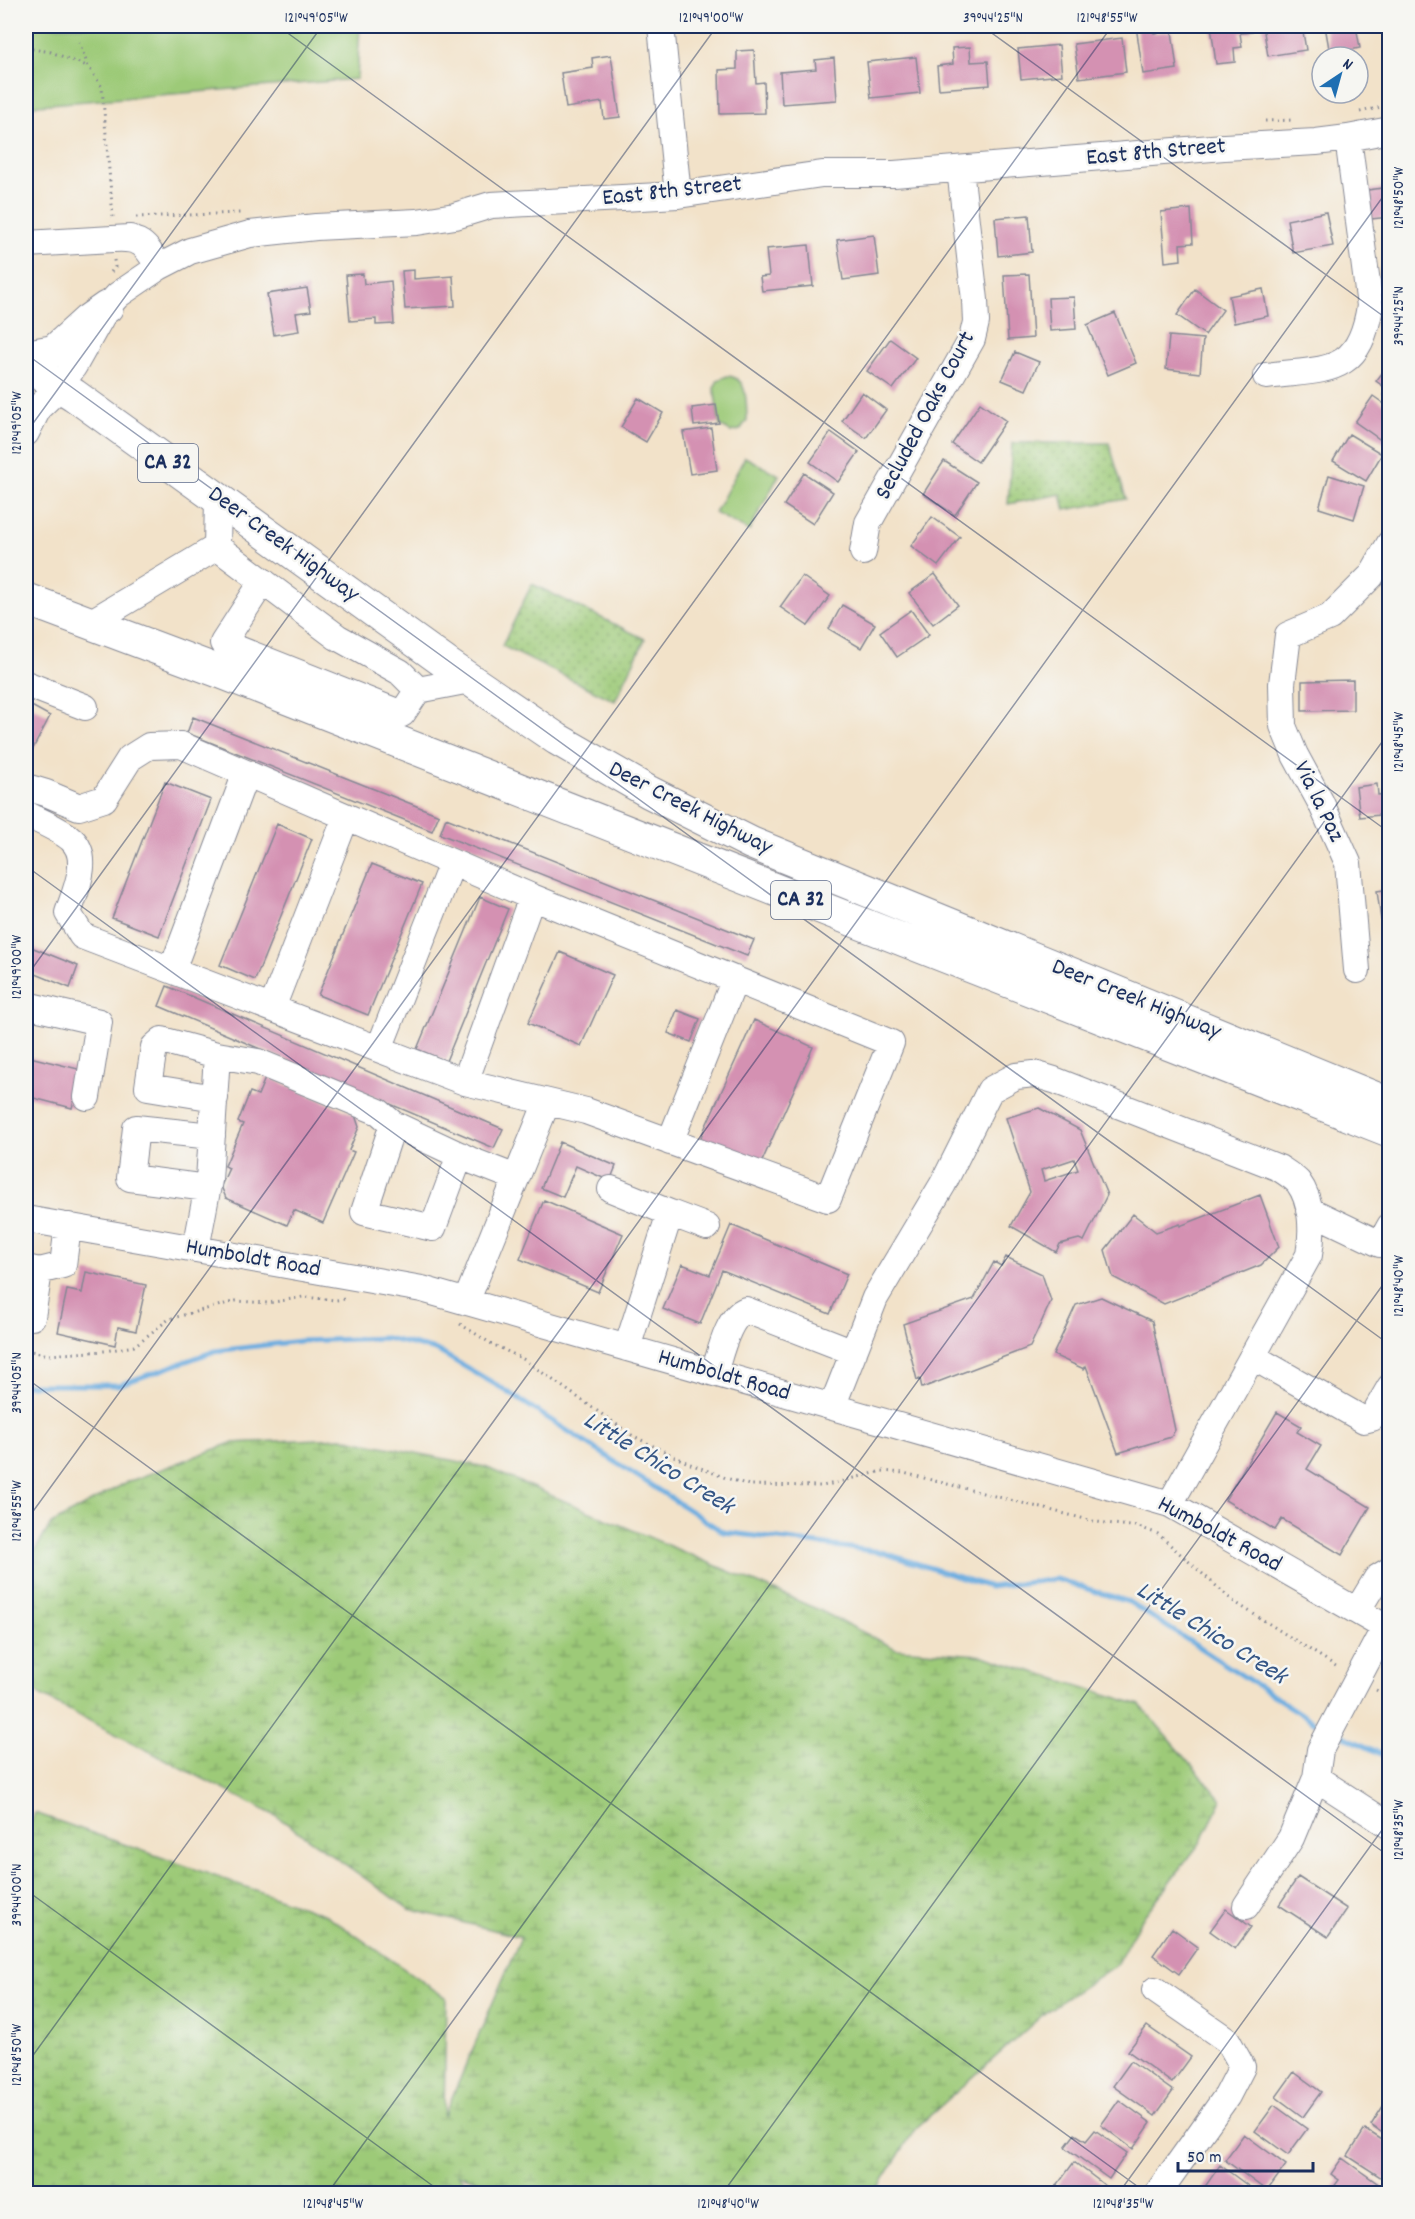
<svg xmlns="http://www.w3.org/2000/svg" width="1415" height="2219" font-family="Dekko,sans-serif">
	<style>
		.wetland { fill: url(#wetland-marsh); stroke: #5c7c6b; stroke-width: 1.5 }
		.park { fill: #9dca78; stroke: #5c7c6b; stroke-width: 1.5 }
		.garden { fill: url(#garden-dots); stroke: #5c7c6b; stroke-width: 1.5 }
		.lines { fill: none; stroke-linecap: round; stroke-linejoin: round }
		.stream { stroke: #6dade0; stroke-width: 5 }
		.building { fill: #d491b2; fill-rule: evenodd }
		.minor-casing { stroke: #868894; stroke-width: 28 }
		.major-casing { stroke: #868894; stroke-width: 34 }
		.path { stroke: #868894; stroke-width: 3; stroke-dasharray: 1.5 4.5; stroke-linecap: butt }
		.minor { stroke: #fff; stroke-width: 26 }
		.major { stroke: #fff; stroke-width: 32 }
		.ticks { fill: none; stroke: #1b2f5e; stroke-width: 1.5; stroke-opacity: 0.45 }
		.labels { text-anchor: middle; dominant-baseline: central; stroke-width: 5; stroke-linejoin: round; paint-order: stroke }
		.shield { fill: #f6f6f2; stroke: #5d6b8a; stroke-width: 1.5 }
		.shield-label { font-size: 22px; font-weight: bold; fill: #1b2f5e }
		.street-label { font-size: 24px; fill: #1b2f5e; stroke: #f6f6f2 }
		.water-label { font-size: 26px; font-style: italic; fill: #345585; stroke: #f6f6f2 }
		.neatline { fill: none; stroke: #1b2f5e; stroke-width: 2 }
		.ticks-label { font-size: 15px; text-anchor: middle; fill: #1b2f5e }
	</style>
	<defs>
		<pattern id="wetland-marsh" width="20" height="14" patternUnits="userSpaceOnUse" patternTransform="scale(1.5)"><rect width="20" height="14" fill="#9dca78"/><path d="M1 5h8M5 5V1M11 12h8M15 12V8" fill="none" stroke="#7fa466"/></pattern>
		<pattern id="garden-dots" width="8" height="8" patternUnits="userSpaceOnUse" patternTransform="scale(1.5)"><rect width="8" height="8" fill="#9dca78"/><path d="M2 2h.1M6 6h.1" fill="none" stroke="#7fa466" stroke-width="1.8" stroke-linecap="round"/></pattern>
	</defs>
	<rect width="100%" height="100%" fill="#f6f6f2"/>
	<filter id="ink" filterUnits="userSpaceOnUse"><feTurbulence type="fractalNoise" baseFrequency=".0167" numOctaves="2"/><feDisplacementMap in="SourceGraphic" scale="12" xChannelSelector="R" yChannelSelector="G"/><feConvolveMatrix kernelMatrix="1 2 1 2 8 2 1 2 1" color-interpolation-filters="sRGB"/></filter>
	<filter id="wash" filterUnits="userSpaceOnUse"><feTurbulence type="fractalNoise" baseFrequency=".008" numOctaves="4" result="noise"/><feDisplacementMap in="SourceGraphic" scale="24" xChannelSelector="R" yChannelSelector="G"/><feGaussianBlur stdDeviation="1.35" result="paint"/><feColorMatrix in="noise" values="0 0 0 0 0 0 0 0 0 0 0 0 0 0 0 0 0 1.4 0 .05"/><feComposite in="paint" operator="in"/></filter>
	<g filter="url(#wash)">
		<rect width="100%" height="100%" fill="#f2e2c9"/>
		<path class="wetland" d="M342,1438l143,29 332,142 79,40 84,6 160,50 82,95 -22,43 -60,78 -23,43 -70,47 -132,118 -40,64 -363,1 -56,-21 21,20h-451v-360l9,-20 291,102 120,83 -2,118 77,-179 -112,-28 -133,-93 -235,-120 -15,-15v-116l25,-41 74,-41 106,-40z"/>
		<path class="park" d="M26,26h334l-3,53 -331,27z
			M727,376c22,1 19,27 20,44l-7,10 -9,2 -11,-6 -6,-38 4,-8z
			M745,457l34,18 -30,56 -34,-18z"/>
		<path class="garden" d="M1012,443h97l17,56 -61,11 -4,-16 -53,10z
			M532,584l113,55 -30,62 -113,-55z"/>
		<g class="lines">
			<path class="stream" d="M26,1385h93l96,-34 85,-10 86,-3 50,12 64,37 223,145 158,20 109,35 66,-8 73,23 185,120 12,6
				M1337,1733l53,25"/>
		</g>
		<g id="blocks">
			<path class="building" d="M1136,26h17l1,7 18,-2 5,38 -34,5z
				M1211,26h40l1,6 -12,1 2,14 -8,1 1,14 -19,2z
				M1263,26h39l4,24 -38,6z
				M1325,26h31l4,22 -30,6z
				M1122,38l4,34 -47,6 -5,-34z
				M1059,45l3,30 -41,4 -3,-30z
				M970,47l1,15 17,-1 2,24 -51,4 -2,-23 16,-2 -1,-16z
				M754,50l2,33 8,-1 1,31 -45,1 -1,-44 18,-1v-18z
				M611,55l9,62 -16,2 -2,-17 -36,6 -5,-35 32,-5 -1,-10z
				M916,57l4,36 -49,5 -4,-36z
				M834,58l3,42 -55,4 -2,-32 36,-3 -1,-9z
				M1390,187v30l-19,2 -3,-29z
				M1191,209l2,34 -13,1 1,16 -16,2 -4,-50z
				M1326,212l7,34 -40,7 -6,-33z
				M1029,215l3,37 -34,4 -3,-38z
				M874,235l5,40 -36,5 -6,-40z
				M809,245l4,41 -51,5 -2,-14 9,-1 -3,-27z
				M414,270v9l39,-3 2,30 -50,3 -3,-38z
				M363,274l1,10 27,-3 3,43 -18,1v-6l-26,2 -4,-46z
				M1029,274l4,64 -25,2 -4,-65z
				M307,288l4,23 -15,2 3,18 -25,4 -7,-41z
				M1195,289l28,21 -18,25 -28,-20z
				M1263,289l5,27 -34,7 -5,-27z
				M1074,297l2,32 -26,2 -2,-33z
				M1115,313l21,50 -28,12 -21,-50z
				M1169,336l34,3 -3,34 -34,-4z
				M890,339l26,19 -23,31 -26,-18z
				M1015,352l24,10 -13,28 -24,-10z
				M1390,363v36l-7,-4 4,-6 -11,-8z
				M862,392l24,18 -20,28 -24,-17z
				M1373,396l17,12v29l-5,6 -30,-21z
				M638,398l25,15 -17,29 -25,-15z
				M980,403l26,18 -28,41 -26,-18z
				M716,405l3,18 -25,3 -2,-18z
				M711,428l6,42 -27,4 -7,-42z
				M831,432l28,20 -21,30 -28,-20z
				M1349,434l33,20 -16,27 -33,-20z
				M944,461l33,21 -22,33 -32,-21z
				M804,473l29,19 -20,32 -29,-19z
				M1329,475l35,11 -10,33 -35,-11z
				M932,517l28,20 -22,29 -27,-20z
				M935,574l23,31 -25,19 -24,-31z
				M802,576l28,20 -22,30 -28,-19z
				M842,605l33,19 -14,24 -32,-19z
				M911,610l18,25 -32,22 -17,-25z
				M1353,680v30l-51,1v-30z
				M26,703l24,13 -24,46z
				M193,717l246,98 -7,16 -245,-98z
				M165,782l46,18 -52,136 -47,-18z
				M1377,784l1,11 12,-1v20l-30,3 -4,-30z
				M446,818l308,122 -7,16 -307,-122z
				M277,824l35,15 -57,141 -35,-15z
				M372,864l50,20 -54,131 -50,-20z
				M1390,889v30l-9,1 -4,-29z
				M480,897l28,12 -62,152 -29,-12z
				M26,945l52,21 -8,22 -44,-18z
				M560,952l53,23 -32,71 -53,-23z
				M167,986l336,143 -9,19 -335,-142z
				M677,1010l23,9 -9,23 -23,-9z
				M754,1020l59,27 -54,121 -60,-27z
				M26,1056l56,14 -10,38 -46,-12z
				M266,1076l89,39 4,12 -10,23 5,2 -31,71 -29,-13 -7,15 -61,-27 -5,-12 8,-18 -4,-2 18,-42 -5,-2 12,-30 8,3z
				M1039,1108l41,22 27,65 -23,46 -5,-2 -19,5 -4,8 -45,-26 19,-34 -24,-74zM1074,1159l4,11 -34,11 -3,-11z
				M560,1142l56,24 -6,15 -34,-15 -13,31 -22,-9z
				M1260,1195l19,52 -18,18 -97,39 -51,-27 -8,-27 28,-36 23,18 24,-8v2z
				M544,1200l79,34 -25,58 -78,-33z
				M731,1225l116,49 -17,40 -108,-44 -22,54 -37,-15 19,-45 28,11z
				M1006,1257l36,17 9,27 -21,46 -108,41 -2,-9 -3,1 -14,-56 71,-25 20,-37 7,4z
				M86,1272l60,13 -10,46 -18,-4 -3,18 -57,-13 9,-42 15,3z
				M1101,1297l51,24 23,109 -4,7 -53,16 -32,-87 -2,3 -31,-14 23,-50z
				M1277,1412l24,14 -4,6 24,14 -14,23 63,38 -28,48 -60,-36 -7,11 -50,-30z
				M1298,1877l49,32 -19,28 -49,-32z
				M1226,1909l25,18 -16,22 -25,-18z
				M1172,1928l26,19 -19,27 -26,-19z
				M1147,2026l44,31 -19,26 -44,-32z
				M1131,2061l42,30 -18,25 -42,-30z
				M1294,2072l27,20 -18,25 -27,-20z
				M1119,2100l32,23 -18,26 -32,-24z
				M1387,2100l3,1v37l-19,-13z
				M1274,2105l33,24 -19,26 -33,-24z
				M1365,2129l25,16 -2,37 -40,-26z
				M1095,2130l32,23 -18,26 -44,-32 10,-13 11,7z
				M1244,2134l42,31 -19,26 -42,-31z
				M1342,2158l42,30 -4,6h-39l-8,-6 6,-8 -8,-6z
				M1074,2162l33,25 -5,7h-39l-8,-6z
				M1220,2165l39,29h-53l-4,-3z"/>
		</g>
	</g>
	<g filter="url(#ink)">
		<use href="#blocks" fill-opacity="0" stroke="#868894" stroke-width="1.5"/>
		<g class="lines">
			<g class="minor-casing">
				<path id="minor" d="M661,26l17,169
					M113,239c28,-2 32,5 46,28
					M26,244l104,-6
					M1266,376c60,-8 93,1 104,-70l-22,-168
					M26,433l13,-26 22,-21 14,-22 32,-57 11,-12 41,-28 31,-16 60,-17 66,-7 101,-5 38,-6 36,-11 187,-10 144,-21h72l330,-27 92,-5 32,-4 42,-8
					M217,547l120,90 63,35 18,18
					M217,547l1,-48
					M863,552l5,-29 104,-184 4,-17 -1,-22 -15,-131
					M263,581l-40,62 179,71 16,-24 52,-10
					M90,623l127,-76
					M26,684l59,23
					M26,787l20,6 33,14 25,-8 26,-41 19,-12 32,-1 351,152 -67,185 -383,-146 -14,-23c7,-21 24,-56 3,-74 -11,-10 -32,-18 -45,-25
					M172,970l74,-197
					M1357,970l-9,-107 -27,-60 -26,-48 -12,-29 -1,-42 6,-49 42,-18 41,-41 19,-33
					M26,1005l73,17 -12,75
					M272,1008l74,-191
					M379,1049l73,-186
					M217,1055l41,7 121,50 14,12 -29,88 69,16 27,-73
					M465,1082l121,29 242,88 63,-156 -359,-146
					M393,1124l77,36 46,18
					M670,1142l65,-163
					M207,1188l-77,-10 6,-50 76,8
					M611,1189l59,24 -43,135
					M1309,1210l71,34 10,-18
					M670,1213l37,14
					M26,1219l396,70 748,215 220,126
					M196,1249l13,-69 8,-125 -55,-15 -8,7 -6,40 67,11
					M26,1268l13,3 24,-6 5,-39
					M466,1302l81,-200
					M26,1316l6,1 7,-46
					M1253,1357l111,63 8,-2 18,-31
					M714,1373c6,-18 13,-56 32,-63l108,42
					M832,1407l43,-109 68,-114 47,-94 26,-14 18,-2 20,6 225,88c6,4 14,9 19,14 15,20 15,50 11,73l-139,249
					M1357,1611l20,-33 13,-8
					M1385,1627l-65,123 -4,28 74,48
					M1246,1906l45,-68 25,-60
					M1155,1990l72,50 15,27 -15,29 -70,98"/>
			</g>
			<g class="major-casing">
				<path id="major" d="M26,356l28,-5 33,-30 20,-14
					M26,365l48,30 376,271 107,73 92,53 102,51 639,261
					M26,599l197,74 1167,458"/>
			</g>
			<path class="path" d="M79,42l9,24 14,21 11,130
				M26,48l25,4 36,14
				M1360,112l30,-7
				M1265,121l29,-1
				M136,217l104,-4
				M111,272l4,-5 -1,-7
				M460,1324l32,20 31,15 110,77 55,27 38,15 23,7 74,1 59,-15 22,2 193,49 42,5 19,7 75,67 106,67
				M26,1350l22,5 57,-4 29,-5 35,-27 67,-18 32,2 35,-6 33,3 10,-1
				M1376,1690l14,7"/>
			<use href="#minor" class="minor"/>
			<use href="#major" class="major"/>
		</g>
	</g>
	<path class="ticks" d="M278,26l1112,807M982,26l408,295M26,354l1364,991M26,433l296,-407M26,866l1364,991M26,977l691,-951M26,1378l1122,816M26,1521l1086,-1495M26,1890l418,304M26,2065l1364,-1878M327,2194l1063,-1463M722,2194l668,-919M1118,2194l272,-375"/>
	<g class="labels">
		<g class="shield">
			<rect x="138" y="444" width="60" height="38" rx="4.5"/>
			<rect x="771" y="881" width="60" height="38" rx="4.5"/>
		</g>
		<g class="shield-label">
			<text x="168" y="463">CA 32</text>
			<text x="801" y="900">CA 32</text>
		</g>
		<g class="street-label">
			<text transform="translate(1156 153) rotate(-5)">East 8th Street</text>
			<text transform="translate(672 192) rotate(-6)">East 8th Street</text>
			<text transform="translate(926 416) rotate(-62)">Secluded Oaks Court</text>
			<text transform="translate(283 545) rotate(36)">Deer Creek Highway</text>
			<text transform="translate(1318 802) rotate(64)">Via la Paz</text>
			<text transform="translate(690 809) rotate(27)">Deer Creek Highway</text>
			<text transform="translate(1136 1000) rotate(22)">Deer Creek Highway</text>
			<text transform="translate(253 1259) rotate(10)">Humboldt Road</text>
			<text transform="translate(724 1376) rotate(16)">Humboldt Road</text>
			<text transform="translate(1219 1535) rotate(28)">Humboldt Road</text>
		</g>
		<g class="water-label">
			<text transform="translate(658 1464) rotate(32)">Little Chico Creek</text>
			<text transform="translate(1211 1634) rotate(32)">Little Chico Creek</text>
		</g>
	</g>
	<rect width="1415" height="2219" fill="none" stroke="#f6f6f2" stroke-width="66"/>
	<g transform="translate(1340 75) rotate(36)"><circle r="28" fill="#f6f6f2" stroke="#9ea6b7" stroke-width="1.5"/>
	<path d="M0-4.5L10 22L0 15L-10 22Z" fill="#1f6fb2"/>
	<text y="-9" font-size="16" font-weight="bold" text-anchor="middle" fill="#1b2f5e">N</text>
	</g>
	<path d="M1178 2162v9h135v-9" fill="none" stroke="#1b2f5e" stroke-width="3"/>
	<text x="1187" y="2162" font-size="18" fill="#1b2f5e" stroke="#f6f6f2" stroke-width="4.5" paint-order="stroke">50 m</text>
	<rect x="33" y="33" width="1349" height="2153" class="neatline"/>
	<g class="ticks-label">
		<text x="316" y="22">121°49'05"W</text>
		<text x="711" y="22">121°49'00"W</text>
		<text x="993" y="22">39°44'25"N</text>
		<text x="1107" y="22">121°48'55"W</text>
		<text transform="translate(1398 198) rotate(-90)" y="5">121°48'50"W</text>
		<text transform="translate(1398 316) rotate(-90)" y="5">39°44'25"N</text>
		<text transform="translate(16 423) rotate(-90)" y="5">121°49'05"W</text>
		<text transform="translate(1398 742) rotate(-90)" y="5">121°48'45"W</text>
		<text transform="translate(16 967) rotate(-90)" y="5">121°49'00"W</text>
		<text transform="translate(1398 1286) rotate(-90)" y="5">121°48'40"W</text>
		<text transform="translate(16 1383) rotate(-90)" y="5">39°44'05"N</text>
		<text transform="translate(16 1511) rotate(-90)" y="5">121°48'55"W</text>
		<text transform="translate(1398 1830) rotate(-90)" y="5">121°48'35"W</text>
		<text transform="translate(16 1895) rotate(-90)" y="5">39°44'00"N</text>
		<text transform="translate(16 2055) rotate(-90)" y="5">121°48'50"W</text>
		<text x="333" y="2208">121°48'45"W</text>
		<text x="728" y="2208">121°48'40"W</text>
		<text x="1123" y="2208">121°48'35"W</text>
	</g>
</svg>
